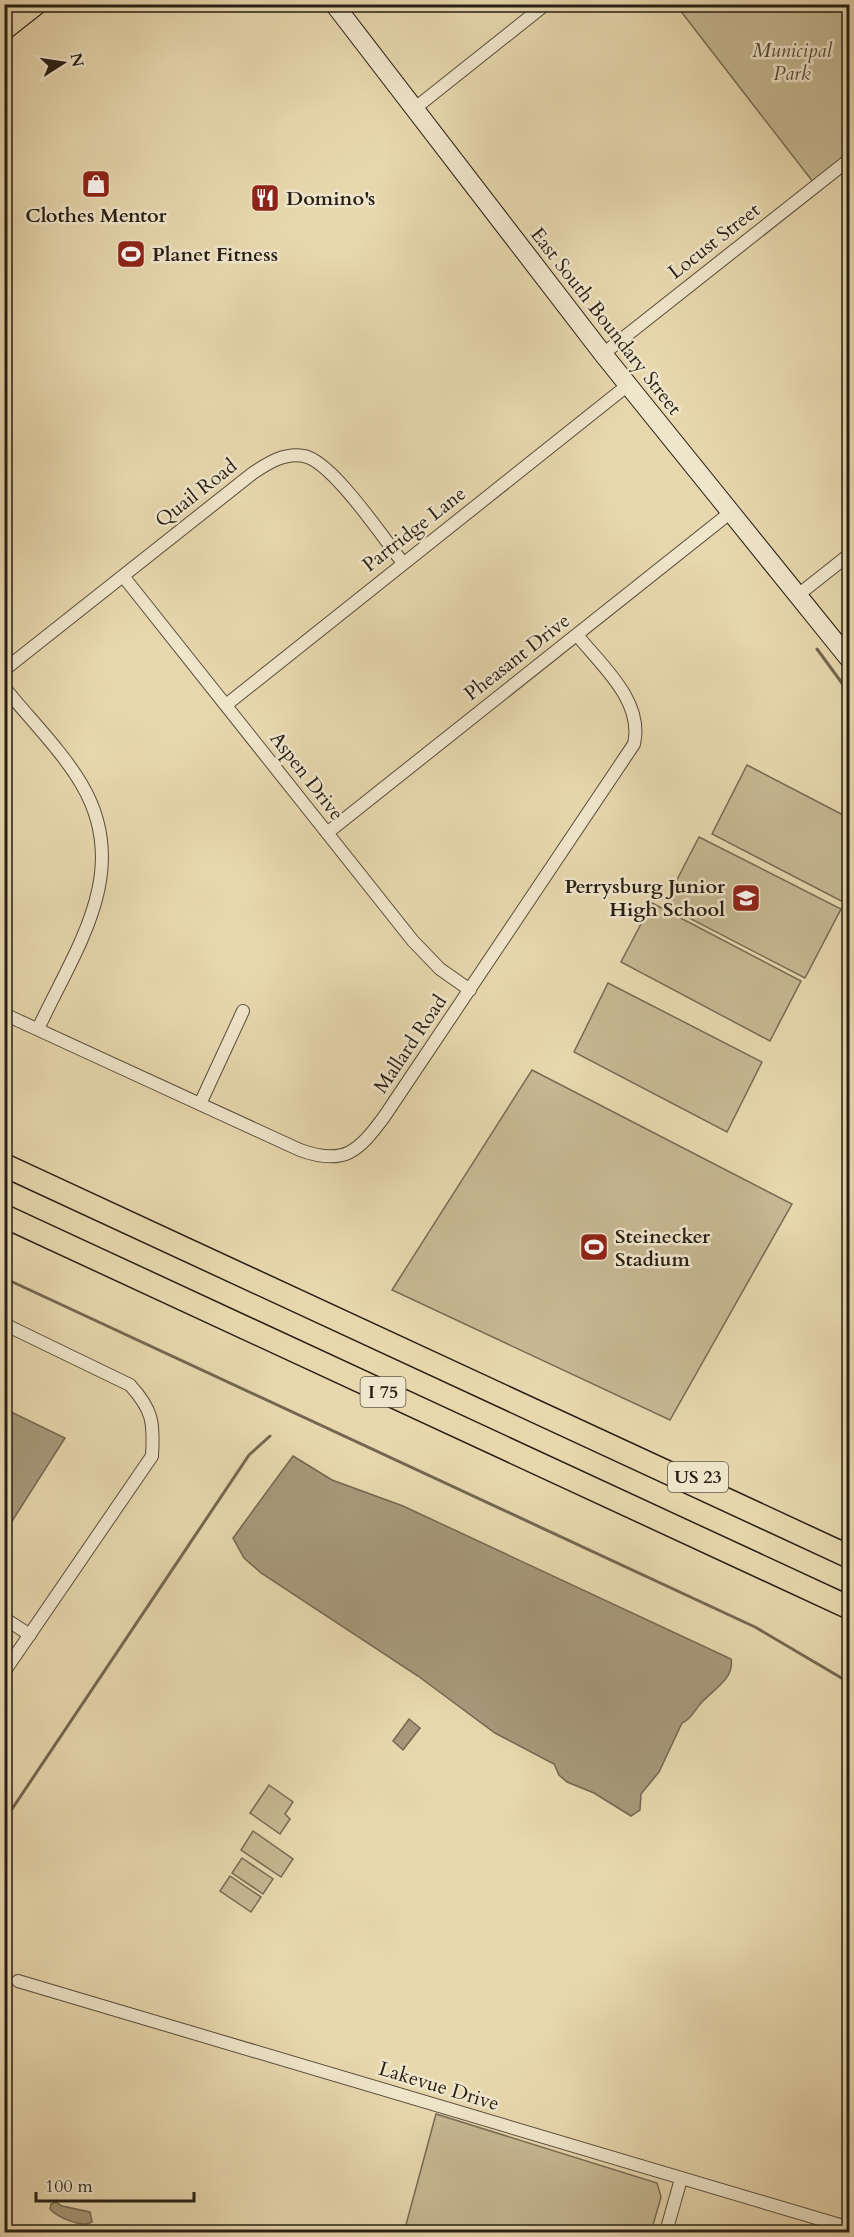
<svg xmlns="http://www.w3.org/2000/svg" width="854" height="2237" font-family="Cardo,serif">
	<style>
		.green { fill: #c6b893; stroke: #766b54; stroke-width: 1.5 }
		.water { fill: #a69879; stroke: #736751; stroke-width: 1.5 }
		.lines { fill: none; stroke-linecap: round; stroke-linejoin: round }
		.stream { stroke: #736751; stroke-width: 3 }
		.street-casing { stroke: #574c3b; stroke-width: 14 }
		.secondary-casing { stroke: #271e15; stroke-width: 20 }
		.primary-casing { stroke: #271e15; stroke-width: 22 }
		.highway-casing { stroke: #271e15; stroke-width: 25 }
		.street { stroke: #efe5ca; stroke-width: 12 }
		.secondary { stroke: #efe5ca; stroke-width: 18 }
		.primary { stroke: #e7d7ad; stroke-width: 20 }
		.highway { stroke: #e7d7ad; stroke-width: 22 }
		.labels { text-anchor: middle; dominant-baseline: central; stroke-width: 5; stroke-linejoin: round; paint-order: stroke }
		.shield { fill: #efe5ca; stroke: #635a4b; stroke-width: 1.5 }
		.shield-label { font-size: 18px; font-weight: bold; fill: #271e15 }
		.park-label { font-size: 20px; font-style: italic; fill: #574c3b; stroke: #efe5ca }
		.poi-label { font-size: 20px; font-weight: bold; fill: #271e15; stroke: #efe5ca; text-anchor: start }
		.street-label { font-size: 20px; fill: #271e15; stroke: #efe5ca }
	</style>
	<rect width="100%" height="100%" fill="#e7d7ad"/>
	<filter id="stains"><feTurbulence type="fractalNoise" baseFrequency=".00333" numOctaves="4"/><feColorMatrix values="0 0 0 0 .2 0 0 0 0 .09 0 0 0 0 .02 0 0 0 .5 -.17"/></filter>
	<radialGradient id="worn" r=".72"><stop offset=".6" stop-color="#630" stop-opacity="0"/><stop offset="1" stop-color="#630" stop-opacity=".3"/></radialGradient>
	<path class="green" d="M676,5h173v148l-36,29z
		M747,765l102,53v87l-137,-71z
		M699,837l142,72 -36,69 -141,-73z
		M652,903l149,78 -31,60 -149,-79z
		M608,983l154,79 -35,70 -153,-80z
		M532,1070l260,134 -122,216 -278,-130z
		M269,1785l24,17 -8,12 5,5 -10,15 -30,-21z
		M253,1831l40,28 -12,18 -40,-27z
		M242,1858l31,21 -10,15 -31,-21z
		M230,1876l31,21 -10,15 -31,-21z
		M436,2114l221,69 4,14 -10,35h-247z"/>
	<path class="water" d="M5,1409l60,29 -58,91h-2z
		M293,1456l39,24 71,26 328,153c4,19 -18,31 -29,43 -7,7 -11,18 -20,21l-23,49 -18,22 -1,16 -9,6 -37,-23 -27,-11 -8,-7 -5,-11 -59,-31 -77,-57 -157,-103 -17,-15 -11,-20z
		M409,1719l11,9 -17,22 -10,-9z
		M56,2202l6,4 28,6 2,10c-9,6 -34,-4 -42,-13l1,-5z"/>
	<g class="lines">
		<path class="stream" d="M817,649l33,45
			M4,1278l751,349 95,56
			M4,1821l245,-366 21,-19"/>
		<g class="street-casing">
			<path id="street" d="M414,109l132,-105
				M603,354l247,-195
				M123,576l290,365 27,28 30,21
				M798,595l52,-41
				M4,670l249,-197c15,-10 32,-21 51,-17 28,5 80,83 99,107
				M4,687c24,30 59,65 78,98 51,87 -7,164 -44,244
				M226,705l402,-320
				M327,833l404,-321
				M4,1014l296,136c44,16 58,2 84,-33l250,-373c10,-43 -33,-79 -57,-109
				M200,1104l43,-93
				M4,1324l126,61c23,25 24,38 22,71l-148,216
				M4,1618l26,17
				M18,1981l832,247
				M666,2232l15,-53"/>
		</g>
		<g class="secondary-casing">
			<path id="secondary" d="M334,4l269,350 247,306"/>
		</g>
		<g class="primary-casing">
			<path id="primary" d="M4,30l33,-26"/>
		</g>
		<g class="highway-casing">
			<path id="highway" d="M4,1165l846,392
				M4,1216l846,392"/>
		</g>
		<use href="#street" class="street"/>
		<use href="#secondary" class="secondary"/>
		<use href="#primary" class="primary"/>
		<use href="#highway" class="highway"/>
	</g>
	<defs>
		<g id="shop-square" transform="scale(1.5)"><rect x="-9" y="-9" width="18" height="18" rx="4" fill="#8f2418" stroke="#efe5ca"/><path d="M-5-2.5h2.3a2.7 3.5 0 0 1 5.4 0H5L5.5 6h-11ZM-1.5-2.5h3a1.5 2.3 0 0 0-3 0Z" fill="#fff"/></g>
		<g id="restaurant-square" transform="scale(1.5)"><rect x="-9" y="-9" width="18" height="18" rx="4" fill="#8f2418" stroke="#efe5ca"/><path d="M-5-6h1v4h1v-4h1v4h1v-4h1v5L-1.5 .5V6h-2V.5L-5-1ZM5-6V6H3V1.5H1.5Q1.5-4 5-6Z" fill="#fff"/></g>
		<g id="stadium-square" transform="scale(1.5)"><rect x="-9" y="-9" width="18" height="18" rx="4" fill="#8f2418" stroke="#efe5ca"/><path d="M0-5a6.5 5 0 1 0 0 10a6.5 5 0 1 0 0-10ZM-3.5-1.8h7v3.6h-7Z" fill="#fff"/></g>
		<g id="school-square" transform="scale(1.5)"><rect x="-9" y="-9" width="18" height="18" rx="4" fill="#8f2418" stroke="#efe5ca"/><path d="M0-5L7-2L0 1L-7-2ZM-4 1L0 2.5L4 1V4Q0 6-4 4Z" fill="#fff"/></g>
	</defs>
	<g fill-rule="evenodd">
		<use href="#shop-square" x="96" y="184"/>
		<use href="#restaurant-square" x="265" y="198"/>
		<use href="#stadium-square" x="131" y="254"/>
		<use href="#school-square" x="746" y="898"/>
		<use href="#stadium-square" x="594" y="1247"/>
	</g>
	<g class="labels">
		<g class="shield">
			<rect x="360.5" y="1377" width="45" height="30" rx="4.5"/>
			<rect x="668" y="1462" width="60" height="30" rx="4.5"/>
		</g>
		<g class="shield-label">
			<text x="383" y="1392">I 75</text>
			<text x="698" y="1477">US 23</text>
		</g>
		<g class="park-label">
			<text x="792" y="50">Municipal<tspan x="792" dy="23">Park</tspan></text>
		</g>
		<g class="poi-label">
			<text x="286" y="198">Domino's</text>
			<text x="96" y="215" text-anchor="middle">Clothes Mentor</text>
			<text x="152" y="254">Planet Fitness</text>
			<text x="725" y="886" text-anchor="end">Perrysburg Junior<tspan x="725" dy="23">High School</tspan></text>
			<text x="615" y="1236">Steinecker<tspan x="615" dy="23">Stadium</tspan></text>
		</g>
		<g class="street-label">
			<text transform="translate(714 241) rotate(-38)">Locust Street</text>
			<text transform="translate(606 321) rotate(52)">East South Boundary Street</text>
			<text transform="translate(196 493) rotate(-38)">Quail Road</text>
			<text transform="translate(414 529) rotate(-38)">Partridge Lane</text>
			<text transform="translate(517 657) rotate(-38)">Pheasant Drive</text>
			<text transform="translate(307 776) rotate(52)">Aspen Drive</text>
			<text transform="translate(410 1044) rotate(-56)">Mallard Road</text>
			<text transform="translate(439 2086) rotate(17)">Lakevue Drive</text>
		</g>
	</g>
	<rect width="854" height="2237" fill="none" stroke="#e7d7ad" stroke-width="24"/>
	<rect x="6" y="6" width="842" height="2225" fill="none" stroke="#271e15" stroke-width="3"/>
	<rect x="12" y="12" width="830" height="2213" fill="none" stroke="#271e15" stroke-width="1.5"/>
	<g transform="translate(63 63) rotate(78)" stroke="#efe5ca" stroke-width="4.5" paint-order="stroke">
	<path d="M0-4.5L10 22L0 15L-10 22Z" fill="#271e15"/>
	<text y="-9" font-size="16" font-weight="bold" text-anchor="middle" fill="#271e15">N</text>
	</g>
	<path d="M36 2192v9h158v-9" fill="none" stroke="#271e15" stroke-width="3"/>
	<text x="45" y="2192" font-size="18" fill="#271e15" stroke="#efe5ca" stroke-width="4.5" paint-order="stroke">100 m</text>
	<rect width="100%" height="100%" filter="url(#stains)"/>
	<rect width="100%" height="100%" fill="url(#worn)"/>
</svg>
